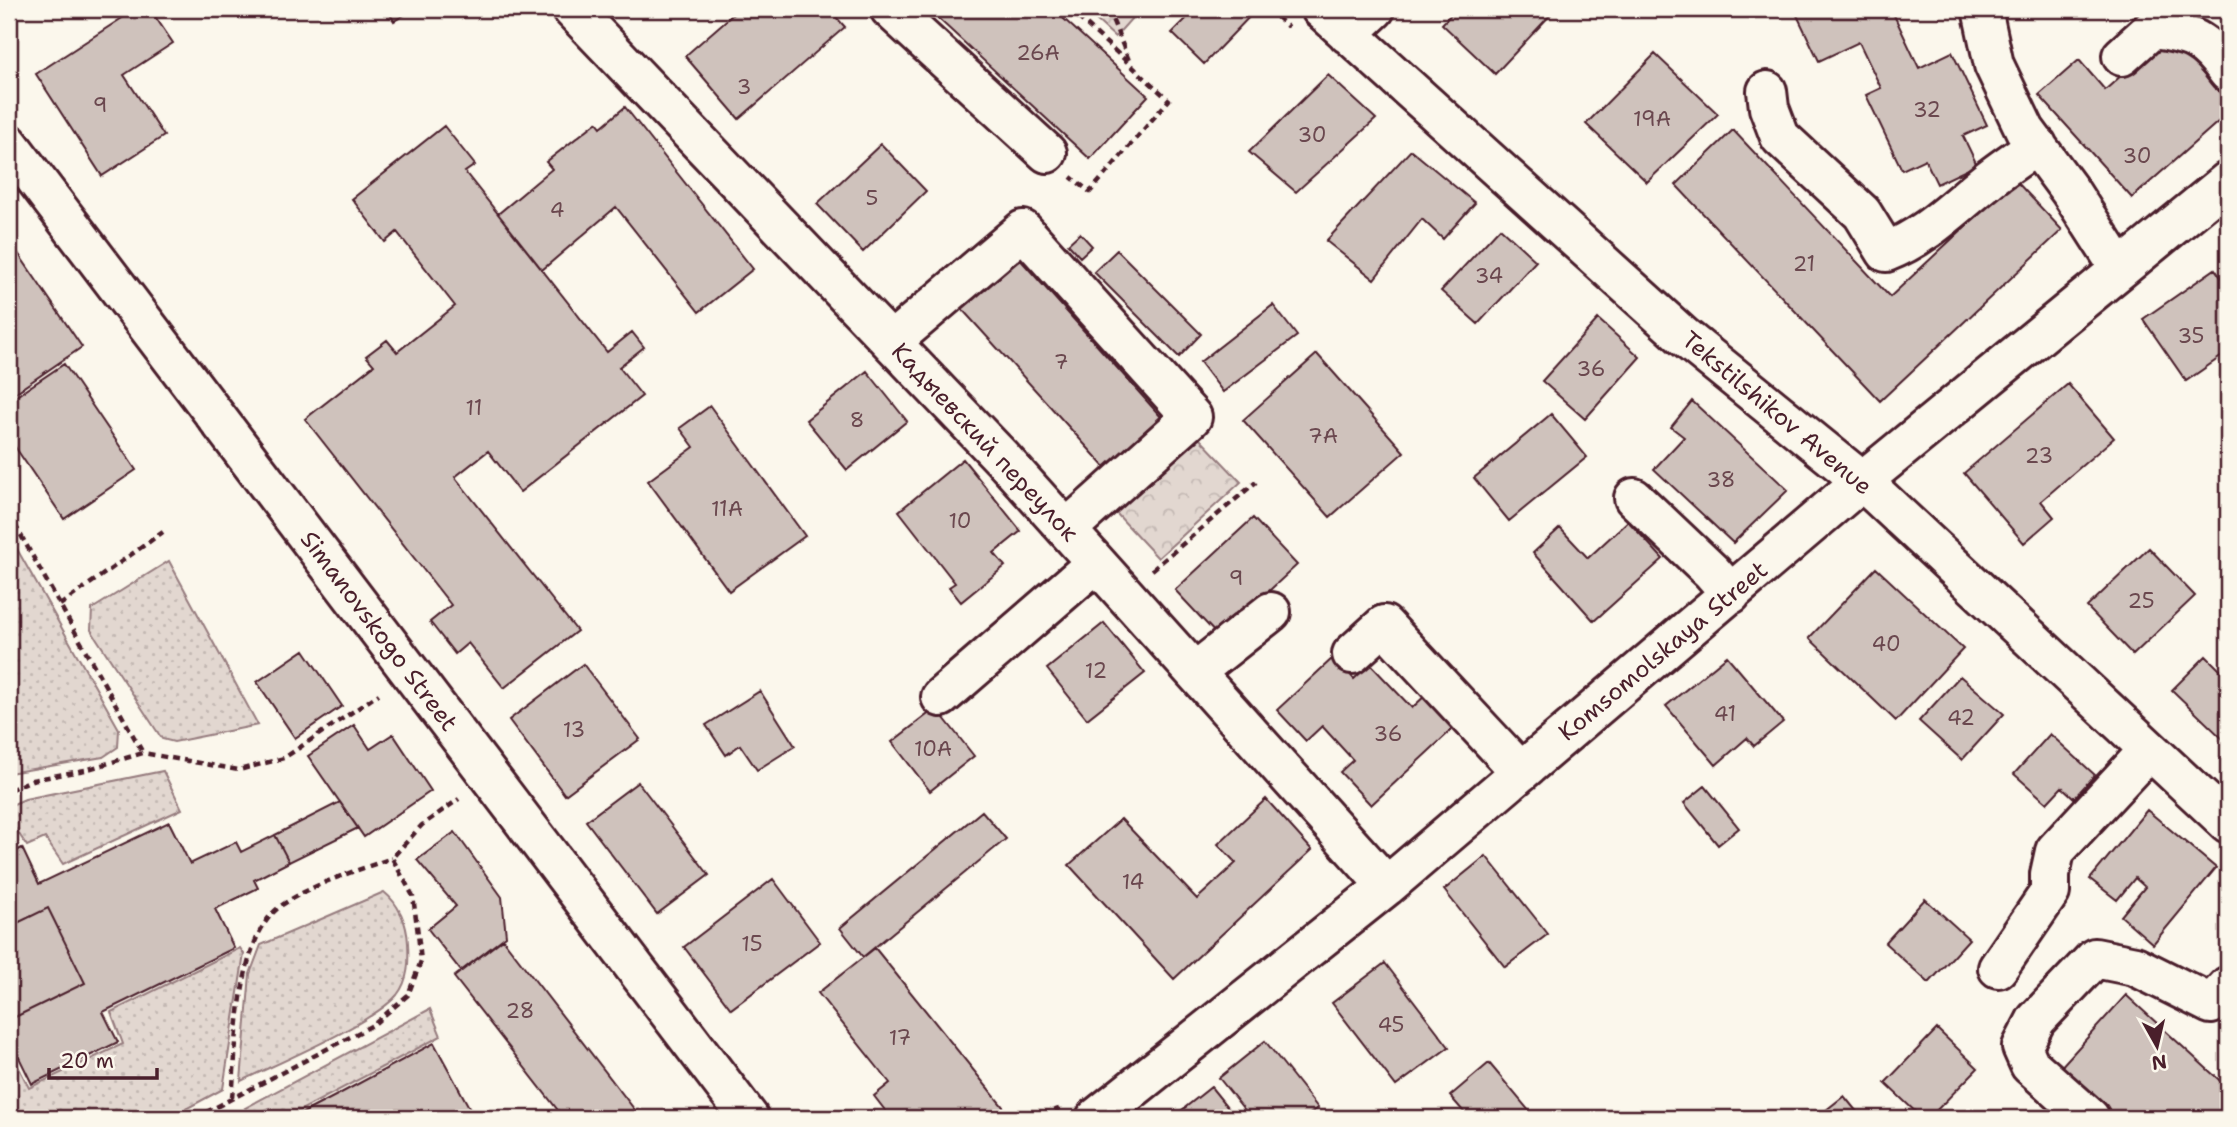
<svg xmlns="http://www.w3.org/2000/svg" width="2237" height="1127" font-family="'Shantell Sans',sans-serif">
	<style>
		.grass { fill: url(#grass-dots); stroke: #967b7e; stroke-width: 2 }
		.park { fill: url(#park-crowns); stroke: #967b7e; stroke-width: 2 }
		.building { fill: #cfc2bc; stroke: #4a1f2b; stroke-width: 2 }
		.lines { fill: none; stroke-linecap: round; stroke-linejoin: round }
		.minor-casing { stroke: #4a1f2b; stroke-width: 44 }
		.path { stroke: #4a1f2b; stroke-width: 4.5; stroke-dasharray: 7 5; stroke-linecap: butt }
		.minor { stroke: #fbf7ec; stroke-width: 38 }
		.labels { text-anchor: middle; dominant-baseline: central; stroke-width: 5; stroke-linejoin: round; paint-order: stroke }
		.number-label { font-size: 21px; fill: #6b484f }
		.street-label { font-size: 24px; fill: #4a1f2b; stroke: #fbf7ec }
	</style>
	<defs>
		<pattern id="grass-dots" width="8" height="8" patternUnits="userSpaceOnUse" patternTransform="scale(1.75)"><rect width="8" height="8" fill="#e2d7d0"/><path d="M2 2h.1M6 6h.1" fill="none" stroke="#c3b8b3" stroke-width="1.8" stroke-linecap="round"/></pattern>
		<pattern id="park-crowns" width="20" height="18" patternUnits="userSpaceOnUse" patternTransform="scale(1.75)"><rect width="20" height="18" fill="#e2d7d0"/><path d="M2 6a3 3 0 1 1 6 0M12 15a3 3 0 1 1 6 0" fill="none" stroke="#c3b8b3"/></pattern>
	</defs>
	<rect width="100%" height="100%" fill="#fbf7ec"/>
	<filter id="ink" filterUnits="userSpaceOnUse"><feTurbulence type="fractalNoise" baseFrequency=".0143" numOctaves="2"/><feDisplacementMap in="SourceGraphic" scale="14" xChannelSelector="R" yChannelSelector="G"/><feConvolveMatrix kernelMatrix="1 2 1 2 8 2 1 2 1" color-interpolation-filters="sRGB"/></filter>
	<g filter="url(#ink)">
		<path class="grass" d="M9,535l110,194 -1,18 -15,10 -94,16z
			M169,561l89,164 -84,17 -12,-3 -71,-109 1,-21z
			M163,771l19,38 -119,55 -18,-26 -18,8 -18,-27v-13l16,-7z
			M384,892c15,12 23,31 24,51 1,18 1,37 -11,52 -24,28 -119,68 -156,86l9,-107 11,-29z
			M240,948l4,6 -21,135 -54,29h-148l-12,-25v-45l20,40 94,-44 -12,-32z
			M430,1009l11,27 -155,82h-8l-8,-10 -19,8 -6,-8z"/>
		<path class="park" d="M1084,9h56l-25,28z
			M1198,437l43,45 -83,76 -42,-45z"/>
		<path class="building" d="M136,9h14l23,34 -49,32 40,61 -62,40 -66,-102z
			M387,9h27l-20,12z
			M739,9h90l16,18 -106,92 -54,-63z
			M928,9h125l95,87 -58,63z
			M1174,9h77l3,3 -50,52 -32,-31 14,-14z
			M1456,9h100l-61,65 -53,-50z
			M1794,9h108l-9,4 26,55 33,-16 35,73 -24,11 14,29 -40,19 -12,-25 -23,11 -36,-75 15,-7 -22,-46 -40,19z
			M2168,34l60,68v11l-96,85 -93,-103 40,-35 26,30z
			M1655,54l63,60 -71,68 -61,-58z
			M1328,75l48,44 -80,73 -47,-40z
			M625,107l128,162 -54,43 -83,-105 -74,63 -44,-56 54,-45 -6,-7 51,-40 4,5z
			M444,126l31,39 -10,7 142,180 25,-20 12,15 -25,20 23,29 -122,96 -32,-41 -33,26 122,154 -73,57 -36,-45 -13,11 -25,-32 21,-17 -146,-186 69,-54 -8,-9 21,-16 10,12 58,-46 -58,-74 -12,10 -33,-43z
			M1733,130l157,167 125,-117 47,50 -182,171 -204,-216z
			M881,144l45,47 -63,61 -46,-48z
			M1411,150l64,53 -32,36 -21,-20 -48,60 -48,-38z
			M1500,228l36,33 -58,63 -37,-33z
			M1080,233l12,13 -12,11 -12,-13z
			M9,240l73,107 -73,50z
			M1117,250l84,84 -22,23 -85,-85z
			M1017,256l145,162 -56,50 -146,-161z
			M2215,269l13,18v65l-42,29 -43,-62z
			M1273,305l24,31 -74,56 -23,-30z
			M1598,319l42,38 -55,62 -43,-38z
			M1317,354l87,98 -74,65 -87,-97z
			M64,364l72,106 -72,49 -55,-81v-37z
			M867,371l40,50 -60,49 -41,-50z
			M2068,384l46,54 -73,63 13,16 -30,26 -60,-70z
			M1692,401l96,89 -55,53 -79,-74 30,-32 -13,-10z
			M710,406l95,130 -76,55 -81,-110 46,-34 -14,-19z
			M1551,414l36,43 -78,64 -35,-43z
			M963,459l58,72 -27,22 11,13 -44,36 -12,-15 6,-4 -56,-72z
			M1253,518l44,47 -78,72 -44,-47z
			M1628,521l35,38 -69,62 -61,-68 27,-25 28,30z
			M2149,548l46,48 -62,59 -46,-48z
			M1876,568l87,81 -67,72 -87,-83z
			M1104,623l41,50 -58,46 -40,-50z
			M304,650l38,56 -47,32 -38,-56z
			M1727,656l56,66 -29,24 -7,-8 -31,27 -50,-59z
			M2206,656l17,17 5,-6v77l-56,-54z
			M1334,657l20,22 16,-15 42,44 17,-16 29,32 -87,81 -31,-33 13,-12 -31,-34 -16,15 -29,-31z
			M583,664l57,75 -75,56 -56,-75z
			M1960,676l44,38 -42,46 -43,-39z
			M760,691l35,55 -38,24 -17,-25 -14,10 -20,-30z
			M936,708l38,48 -44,35 -38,-49z
			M354,725l16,24 23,-15 38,57 -67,46 -56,-81z
			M2050,734l45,41 -21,23 -12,-11 -15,16 -33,-29z
			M638,782l71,93 -52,39 -71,-93z
			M1705,786l34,42 -21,17 -34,-42z
			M1266,799l46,51 -138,129 -105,-114 52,-46 76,80 39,-36 -18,-19z
			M340,802l18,26 -69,34 -14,-27z
			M2147,810l69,58 -63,76 -32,-28 24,-29 -10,-9 -18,22 -27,-21z
			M982,811l24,28 -143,118 -23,-29z
			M169,822l21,42 46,-22 5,10 34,-17 14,27 -35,18 4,8 -43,21 19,39 -131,64 15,30 -86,42 -23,-47v-17l76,-37 -37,-75 -39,19v-72l13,-7 17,36z
			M455,832l47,65 4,39 -45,35 -33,-42 28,-23 -39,-46z
			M1486,856l62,78 -43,33 -61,-77z
			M773,879l47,63 -89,67 -47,-62z
			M1925,899l44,40 -40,44 -44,-40z
			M48,908l37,75 -76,37v-93z
			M503,939l138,179h-77l-110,-141z
			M875,948l137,170h-121l-17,-22 16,-13 -72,-90z
			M1385,963l64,84 -53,39 -64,-83z
			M2126,995l102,93v30h-115l-54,-49z
			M1937,1029l41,39 -49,50h-7l-37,-35z
			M1265,1041l53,67 -14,10h-53l-32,-40z
			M434,1043l41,75h-182l48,-25z
			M1489,1063l46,55h-66l-19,-22z
			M1211,1087l25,31h-64z
			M1844,1096l18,22h-46z"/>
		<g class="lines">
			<g class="minor-casing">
				<path id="minor" d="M572,9l430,449 385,428
					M890,9l157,144
					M1321,9l362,327 179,145 366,342
					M1982,9l12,56 31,65 45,61 50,78
					M1348,34l27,-25
					M2122,56l30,-27c39,5 53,10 76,43
					M1767,91l2,17 11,29 82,76 24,39c41,-16 68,-45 102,-72 15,-12 32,-23 49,-35
					M9,144l740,974
					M891,342l132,-112 169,187 -125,112
					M1634,498l78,74 19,22
					M1352,654l32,-29 137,147
					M1195,672l76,-60
					M941,697l155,-134
					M1998,968l52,-76v-18l5,-23 94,-101
					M1096,1118l291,-232 475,-405 366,-300
					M2090,1118l-60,-53 -8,-18 14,-27 59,-62 40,8 76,38 17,-18"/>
			</g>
			<path class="path" d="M1069,9l100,91 -79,92 -19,-15
				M1108,9l22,54
				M1268,9l20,18
				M9,514l134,239
				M1152,570l104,-88
				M60,605l103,-73
				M9,790l23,-10 53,-10 58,-17 96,17 45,-12 95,-64
				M232,1098c5,-52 4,-162 50,-193 32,-22 74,-34 110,-47
				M9,1113l2,5
				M195,1118l178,-93 35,-30 13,-34 -3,-27 -5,-38 -21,-38 30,-33 37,-26
				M1032,1118l27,-9"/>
			<use href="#minor" class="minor"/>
		</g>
	</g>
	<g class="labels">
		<g class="number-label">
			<text x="1038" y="53">26А</text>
			<text x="744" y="87">3</text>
			<text x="100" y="105">9</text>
			<text x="1927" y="110">32</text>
			<text x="1652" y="119">19А</text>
			<text x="1312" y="135">30</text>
			<text x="2137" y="156">30</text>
			<text x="872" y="198">5</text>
			<text x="557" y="210">4</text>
			<text x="1804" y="264">21</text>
			<text x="1489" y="276">34</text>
			<text x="2191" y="336">35</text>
			<text x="1061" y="362">7</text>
			<text x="1591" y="369">36</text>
			<text x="474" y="408">11</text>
			<text x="857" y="420">8</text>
			<text x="1323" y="436">7А</text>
			<text x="2039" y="456">23</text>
			<text x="1721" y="480">38</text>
			<text x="727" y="509">11А</text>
			<text x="960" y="521">10</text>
			<text x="1236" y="578">9</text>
			<text x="2141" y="601">25</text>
			<text x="1886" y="644">40</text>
			<text x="1096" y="671">12</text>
			<text x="1725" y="714">41</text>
			<text x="1961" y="718">42</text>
			<text x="574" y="730">13</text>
			<text x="1388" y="734">36</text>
			<text x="933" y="749">10А</text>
			<text x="1133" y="882">14</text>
			<text x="752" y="944">15</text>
			<text x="520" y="1011">28</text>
			<text x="1391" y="1025">45</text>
			<text x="900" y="1038">17</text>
		</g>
		<g class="street-label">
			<text transform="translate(1777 413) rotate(40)">Tekstilshikov Avenue</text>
			<text transform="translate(985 442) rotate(47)">Кадыевский переулок</text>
			<text transform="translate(379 631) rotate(53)">Simanovskogo Street</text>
			<text transform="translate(1663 651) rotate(-40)">Komsomolskaya Street</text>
		</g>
	</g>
	<rect width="2237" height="1127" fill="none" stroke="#fbf7ec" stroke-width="35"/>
	<rect x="18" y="18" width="2202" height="1092" fill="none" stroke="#4a1f2b" stroke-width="2.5" filter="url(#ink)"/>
	<g transform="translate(2157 1046) rotate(172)" stroke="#fbf7ec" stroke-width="5" paint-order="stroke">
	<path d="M0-5L12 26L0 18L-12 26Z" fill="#4a1f2b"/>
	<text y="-10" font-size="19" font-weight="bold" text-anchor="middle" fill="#4a1f2b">N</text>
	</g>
	<path d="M49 1068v10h108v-10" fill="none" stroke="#4a1f2b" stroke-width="3.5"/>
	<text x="60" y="1068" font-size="21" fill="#4a1f2b" stroke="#fbf7ec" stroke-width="5" paint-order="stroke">20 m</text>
</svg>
